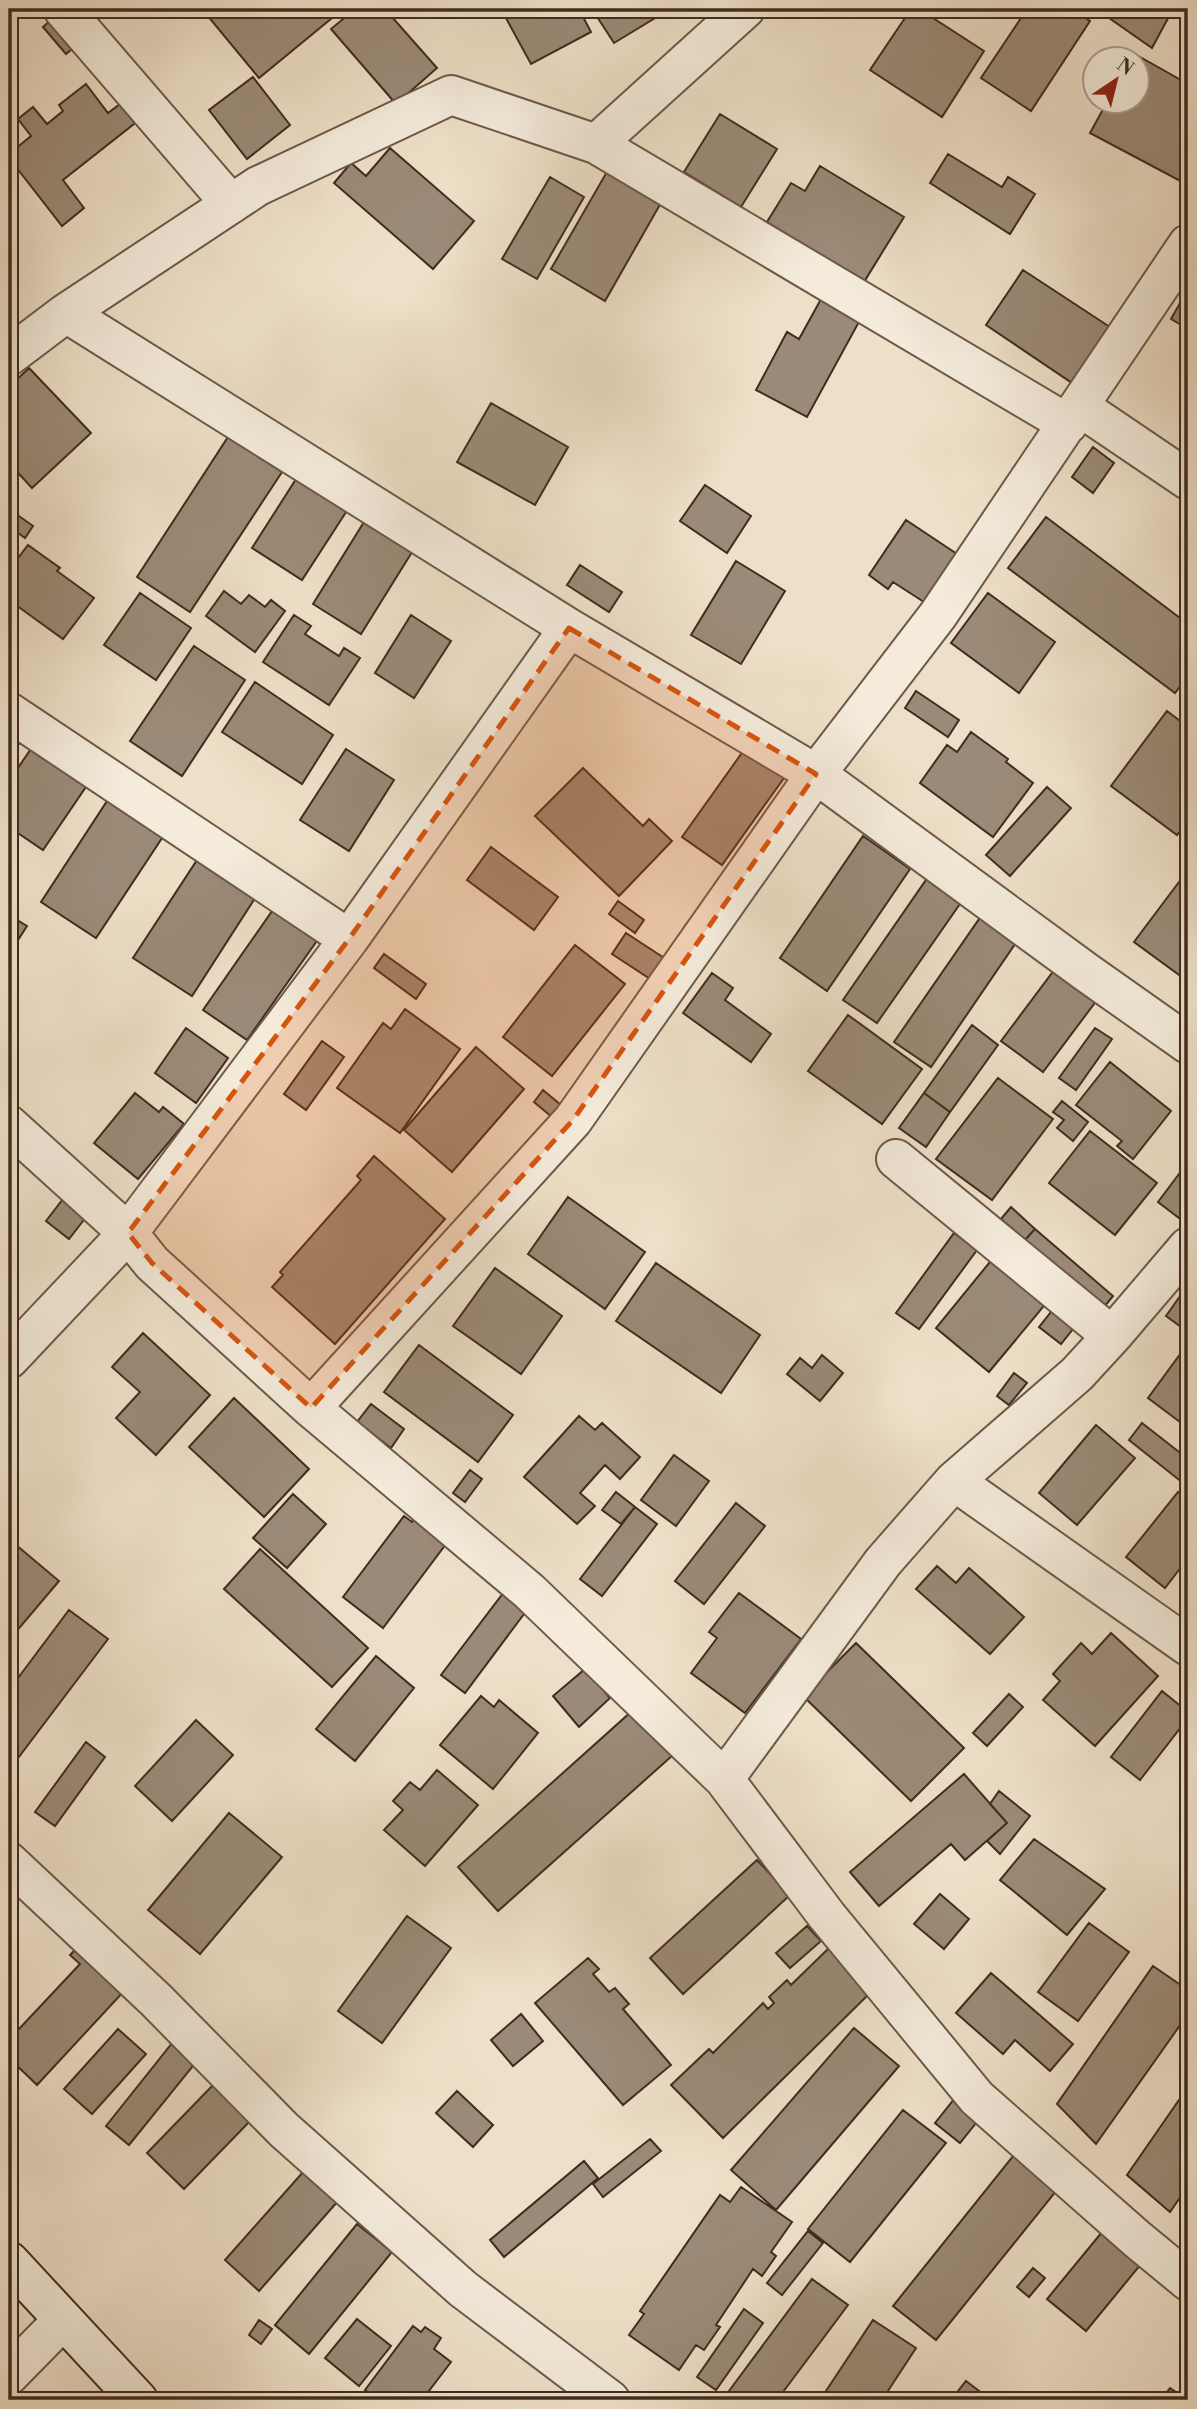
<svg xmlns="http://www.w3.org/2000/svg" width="1197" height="2409" font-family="'Libre Bodoni',serif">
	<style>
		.building { fill: #9b8a77; stroke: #412c1f; stroke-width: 2 }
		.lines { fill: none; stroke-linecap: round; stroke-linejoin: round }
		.street-casing { stroke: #6c5949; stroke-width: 42 }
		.secondary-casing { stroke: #412c1f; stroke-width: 42 }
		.street { stroke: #f4ebdb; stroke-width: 38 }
		.secondary { stroke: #f4ebdb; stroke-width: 38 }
		.marked { fill: #d7540e; fill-opacity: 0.2; stroke: #d7540e; stroke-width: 5; stroke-dasharray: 14 9; stroke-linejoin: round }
	</style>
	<rect width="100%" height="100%" fill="#eee0c8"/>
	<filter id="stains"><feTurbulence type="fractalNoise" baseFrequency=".00286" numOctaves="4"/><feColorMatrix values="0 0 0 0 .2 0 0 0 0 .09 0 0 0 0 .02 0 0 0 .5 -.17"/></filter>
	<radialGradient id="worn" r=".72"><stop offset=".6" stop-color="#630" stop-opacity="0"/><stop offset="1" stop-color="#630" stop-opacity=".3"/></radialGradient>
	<path class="building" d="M202,9h141l-84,69z
		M355,9h30l52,59 -41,36 -65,-75z
		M501,9h78l12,23 -60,32z
		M592,9h78l-56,34z
		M911,9h8l65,42 -42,66 -72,-47z
		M1027,9h45l18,12 -59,90 -50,-33z
		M1114,9h59l-21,39 -43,-30z
		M61,11l23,28 -18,15 -23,-27z
		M1133,53l55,31v101l-98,-52 17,-31h31v-42h-9z
		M253,77l37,48 -43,34 -38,-49z
		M86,84l22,29 16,-12 15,19 -76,60 21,28 -22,18 -53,-68v-4l22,-18 -13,-17 15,-12 14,17 16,-13 -4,-6z
		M720,114l57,35 -36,58 -57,-35z
		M390,148l84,73 -41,48 -99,-86 17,-20 15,13z
		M948,154l54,33 6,-10 27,17 -25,40 -80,-51z
		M612,163l54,31 -61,107 -54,-32z
		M820,166l84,51 -40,65 -97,-60 24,-39 14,8z
		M550,177l34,20 -47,82 -35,-20z
		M1023,270l96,63 -38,56 -95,-64z
		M1188,289v40l-17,-10z
		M821,299l39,21 -53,97 -51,-27 31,-58 12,7z
		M29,368l62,65 -59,55 -23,-25v-76z
		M491,403l77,44 -33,58 -78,-43z
		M228,437l54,35 -92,140 -53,-35z
		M1093,447l21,16 -21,30 -21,-16z
		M298,476l50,33 -46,71 -50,-32z
		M705,485l46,31 -24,37 -47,-32z
		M9,509l24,17 -8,12 -16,-12z
		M369,514l48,30 -56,90 -48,-30z
		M1046,517l142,107v52l-13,17 -167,-125z
		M906,520l54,36 -33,48 -34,-22 -5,7 -19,-14z
		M28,545l32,23 -3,3 37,27 -31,41 -54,-39v-30z
		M736,561l49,30 -44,73 -50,-29z
		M580,565l42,27 -13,20 -42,-27z
		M224,591l17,13 8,-9 16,12 6,-7 14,11 -30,41 -49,-36z
		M140,593l51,35 -35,52 -52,-35z
		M988,593l67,49 -36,51 -68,-50z
		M294,615l17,11 -6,8 34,22 5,-8 16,10 -31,47 -66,-43z
		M411,615l40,26 -37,57 -39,-25z
		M194,646l51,34 -63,96 -52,-35z
		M255,682l78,53 -31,49 -80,-52z
		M916,691l43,29 -11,17 -43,-29z
		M1167,711l21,16v94l-11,14 -66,-49z
		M9,729l14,9 -14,21z
		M971,732l37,27 -2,3 27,21 -40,54 -73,-54 27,-38 10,7z
		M37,740l55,38 -49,72 -34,-23v-46z
		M346,749l48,31 -45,71 -49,-31z
		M744,750l40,28 -62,87 -40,-28z
		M583,768l60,58 6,-7 23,22 -53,55 -84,-80z
		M1047,787l24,21 -61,68 -24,-21z
		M111,795l55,37 -70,106 -55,-36z
		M863,836l47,33 -83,122 -47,-33z
		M491,847l67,50 -24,33 -67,-50z
		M199,857l58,38 -65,101 -59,-38z
		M1188,870v106l-2,4 -52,-38z
		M928,877l34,24 -85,122 -34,-23z
		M618,901l26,19 -9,13 -26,-19z
		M277,904l44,31 -74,105 -44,-30z
		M986,909l36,25 -91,133 -37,-25z
		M9,915l18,11 -18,28z
		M626,933l52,34 -14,21 -52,-34z
		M575,945l50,39 -73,92 -49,-39z
		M384,954l42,30 -10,15 -42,-31z
		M1058,965l42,31 -57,76 -42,-31z
		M712,973l21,15 -8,12 46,34 -20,28 -68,-49z
		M405,1009l55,40 -60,84 -63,-45 46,-65 8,6z
		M848,1015l74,54 -40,55 -74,-53z
		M972,1025l26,20 -48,67 -26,-19z
		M186,1028l42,30 -32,45 -41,-30z
		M1095,1028l17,11 -36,51 -17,-12z
		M322,1041l22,16 -38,53 -22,-16z
		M476,1047l48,42 -72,83 -48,-42z
		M1110,1062l61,49 -38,48 -16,-13 5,-5 -46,-36z
		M998,1078l55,41 -61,81 -56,-41z
		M543,1090l24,20 -9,12 -24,-20z
		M135,1093l24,19 4,-5 21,17 -46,55 -44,-36z
		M924,1093l26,19 -24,35 -27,-19z
		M1062,1101l26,21 -15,19 -16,-13 7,-8 -11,-8z
		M1090,1131l67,52 -42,52 -66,-52z
		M374,1156l71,63 -110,125 -63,-57 11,-12 -3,-3 81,-92 -4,-4z
		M1188,1162v43l-9,13 -21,-16z
		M70,1190l23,18 -24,31 -23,-18z
		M568,1197l77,55 -40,57 -77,-55z
		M1011,1207l24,22 -10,11 -24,-21z
		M1035,1229l78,67 -9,11 -79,-67z
		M954,1233l23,17 -58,79 -23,-16z
		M994,1257l54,44 -59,71 -53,-44z
		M656,1263l104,72 -39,58 -105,-72z
		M495,1268l67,48 -41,58 -68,-48z
		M1188,1285v47l-22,-16z
		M1055,1307l22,17 -16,20 -22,-17z
		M143,1333l67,62 -54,60 -40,-37 24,-26 -28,-25z
		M419,1345l94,70 -35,47 -94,-70z
		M1181,1353l7,5v70l-40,-30z
		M822,1355l21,18 -23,28 -33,-27 13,-16 12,10z
		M1014,1373l13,10 -18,22 -12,-9z
		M234,1398l75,71 -45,48 -75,-70z
		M371,1404l33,25 -13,19 -34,-26z
		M579,1416l16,14 7,-7 38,34 -20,22 -15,-14 -25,28 15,13 -18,18 -53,-47z
		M1142,1423l46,36v28l-59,-47z
		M1096,1425l39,33 -58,67 -38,-32z
		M674,1455l35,26 -33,45 -35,-26z
		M470,1470l12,9 -17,23 -12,-9z
		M616,1492l19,15 -14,17 -19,-14z
		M1178,1492l10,8v58l-23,30 -39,-31z
		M293,1494l33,30 -39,44 -34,-30z
		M736,1503l29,23 -61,78 -29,-23z
		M635,1507l22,17 -55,72 -22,-17z
		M404,1516l8,6 5,-6 32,24 -66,88 -40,-31z
		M9,1539l50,42 -44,52 -6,-6z
		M260,1549l108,99 -36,39 -108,-98z
		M937,1566l19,17 13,-15 55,49 -34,37 -74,-65z
		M504,1592l23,18 -62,83 -24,-18z
		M739,1593l62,46 -56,74 -54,-40 26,-35 -8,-6z
		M69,1610l39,29 -99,131v-80z
		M1111,1633l47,43 -63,70 -52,-46 17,-19 -7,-7 28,-31 11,11z
		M856,1643l108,105 -53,53 -108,-105z
		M376,1656l38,32 -59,73 -39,-32z
		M585,1669l25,29 -31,29 -26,-31z
		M1162,1691l26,21v6l-48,62 -29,-23z
		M1009,1694l14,13 -36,39 -14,-13z
		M481,1696l13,11 5,-7 39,33 -45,56 -53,-44z
		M632,1711l41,44 -175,156 -40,-44z
		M196,1720l37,35 -61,66 -37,-35z
		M86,1742l19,15 -50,69 -20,-14z
		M437,1770l41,35 -53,61 -41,-36 19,-20 -10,-9 17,-19 10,8z
		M964,1774l43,49 -42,37 -14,-16 -72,62 -29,-34z
		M999,1791l31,25 -30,38 -13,-13 20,-18 -17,-19z
		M229,1813l53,44 -82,97 -52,-44z
		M1034,1839l71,50 -38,46 -67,-55z
		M757,1860l33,35 -107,99 -33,-36z
		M940,1894l29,25 -25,30 -30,-25z
		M407,1916l44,32 -69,95 -44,-32z
		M1089,1923l40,29 -51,69 -40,-29z
		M807,1926l14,15 -31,27 -14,-15z
		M78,1947l47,43 -88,95 -28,-27v-39l10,10 61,-65 -10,-9z
		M829,1948l42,44 -148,146 -52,-53 38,-36 4,4 50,-50 5,6 6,-6 -5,-6 18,-17 4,5z
		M588,1958l11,11 -6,5 16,18 6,-4 14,16 -6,5 48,56 -48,40 -88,-102z
		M1153,1966l35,24v24l-92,130 -39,-40z
		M991,1973l82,71 -23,27 -35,-31 -12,14 -47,-41z
		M521,2014l22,27 -30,25 -22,-26z
		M854,2028l45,38 -123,144 -45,-40z
		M118,2029l28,25 -54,60 -28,-25z
		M173,2042l24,19 -68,84 -23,-19z
		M216,2082l37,36 -69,71 -37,-36z
		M1188,2087v99l-18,26 -43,-37z
		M457,2091l36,34 -20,22 -37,-34z
		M955,2098l25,20 -20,25 -25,-20z
		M903,2110l43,33 -96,119 -42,-33z
		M650,2139l11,12 -58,46 -10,-13z
		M1018,2150l43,35 -125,155 -43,-34z
		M584,2161l14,17 -94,79 -14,-17z
		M304,2171l34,30 -79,90 -34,-31z
		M741,2187l51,35 -21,30 5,4 -14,20 -9,-7 -37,56 4,2 -16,23 -8,-5 -17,25 -50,-35 15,-21 -4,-3 80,-116 10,7z
		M357,2224l35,28 -83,102 -34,-29z
		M1107,2226l39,32 -60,73 -39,-32z
		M808,2231l15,12 -41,52 -15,-12z
		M1033,2268l12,10 -16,19 -12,-10z
		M812,2279l36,26 -71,95h-45l-6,-5z
		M744,2309l19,14 -47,67 -19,-13z
		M357,2319l34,27 -32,40 -34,-28z
		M259,2320l13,9 -11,15 -12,-9z
		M873,2320l43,28 -34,52h-62z
		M413,2326l8,6 4,-5 16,11 -7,11 17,13 -29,38h-43l-14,-10z
		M966,2381l25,19h-40z
		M1170,2388l18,12h-27z"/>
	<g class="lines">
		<g class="street-casing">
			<path id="street" d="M63,9l168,195
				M596,144l149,-135
				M66,313l503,315 247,146 270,198 102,72
				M9,356l57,-43 192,-127 193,-91 145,49 472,280
				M1080,407l108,73
				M9,712l340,227
				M9,1125l119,108 24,30 159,145 218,183 195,188 103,137 150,182 160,141 51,42
				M896,1159l216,177
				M9,1359l119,-126 221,-294 220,-311
				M311,1408l262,-288 243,-346 122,-159 250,-371
				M954,1481l123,-107 35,-38 76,-89
				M724,1779l159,-217 71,-81 234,165
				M9,1862l147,138 128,130 179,159 147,111
				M9,2375l54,-55"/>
		</g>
		<g class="secondary-casing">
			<path id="secondary" d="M9,2261l129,139"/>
		</g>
		<use href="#street" class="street"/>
		<use href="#secondary" class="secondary"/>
	</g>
	<path class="marked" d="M569,628l247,146 -243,346 -262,288 -159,-145 -24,-30 221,-294z"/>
	<rect width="1197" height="2409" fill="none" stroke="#eee0c8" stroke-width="35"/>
	<rect x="10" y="10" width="1176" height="2388" fill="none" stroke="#412c1f" stroke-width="3.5"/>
	<rect x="18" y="18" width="1162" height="2374" fill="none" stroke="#412c1f" stroke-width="2"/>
	<g transform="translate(1116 80) rotate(35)"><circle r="33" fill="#f4ebdb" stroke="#ac9f90" stroke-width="2"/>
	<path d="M0-5L12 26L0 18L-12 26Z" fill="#8f2418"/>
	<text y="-10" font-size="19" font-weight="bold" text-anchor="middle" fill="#412c1f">N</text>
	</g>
	<rect width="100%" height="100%" filter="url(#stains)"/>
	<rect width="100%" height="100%" fill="url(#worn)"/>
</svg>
